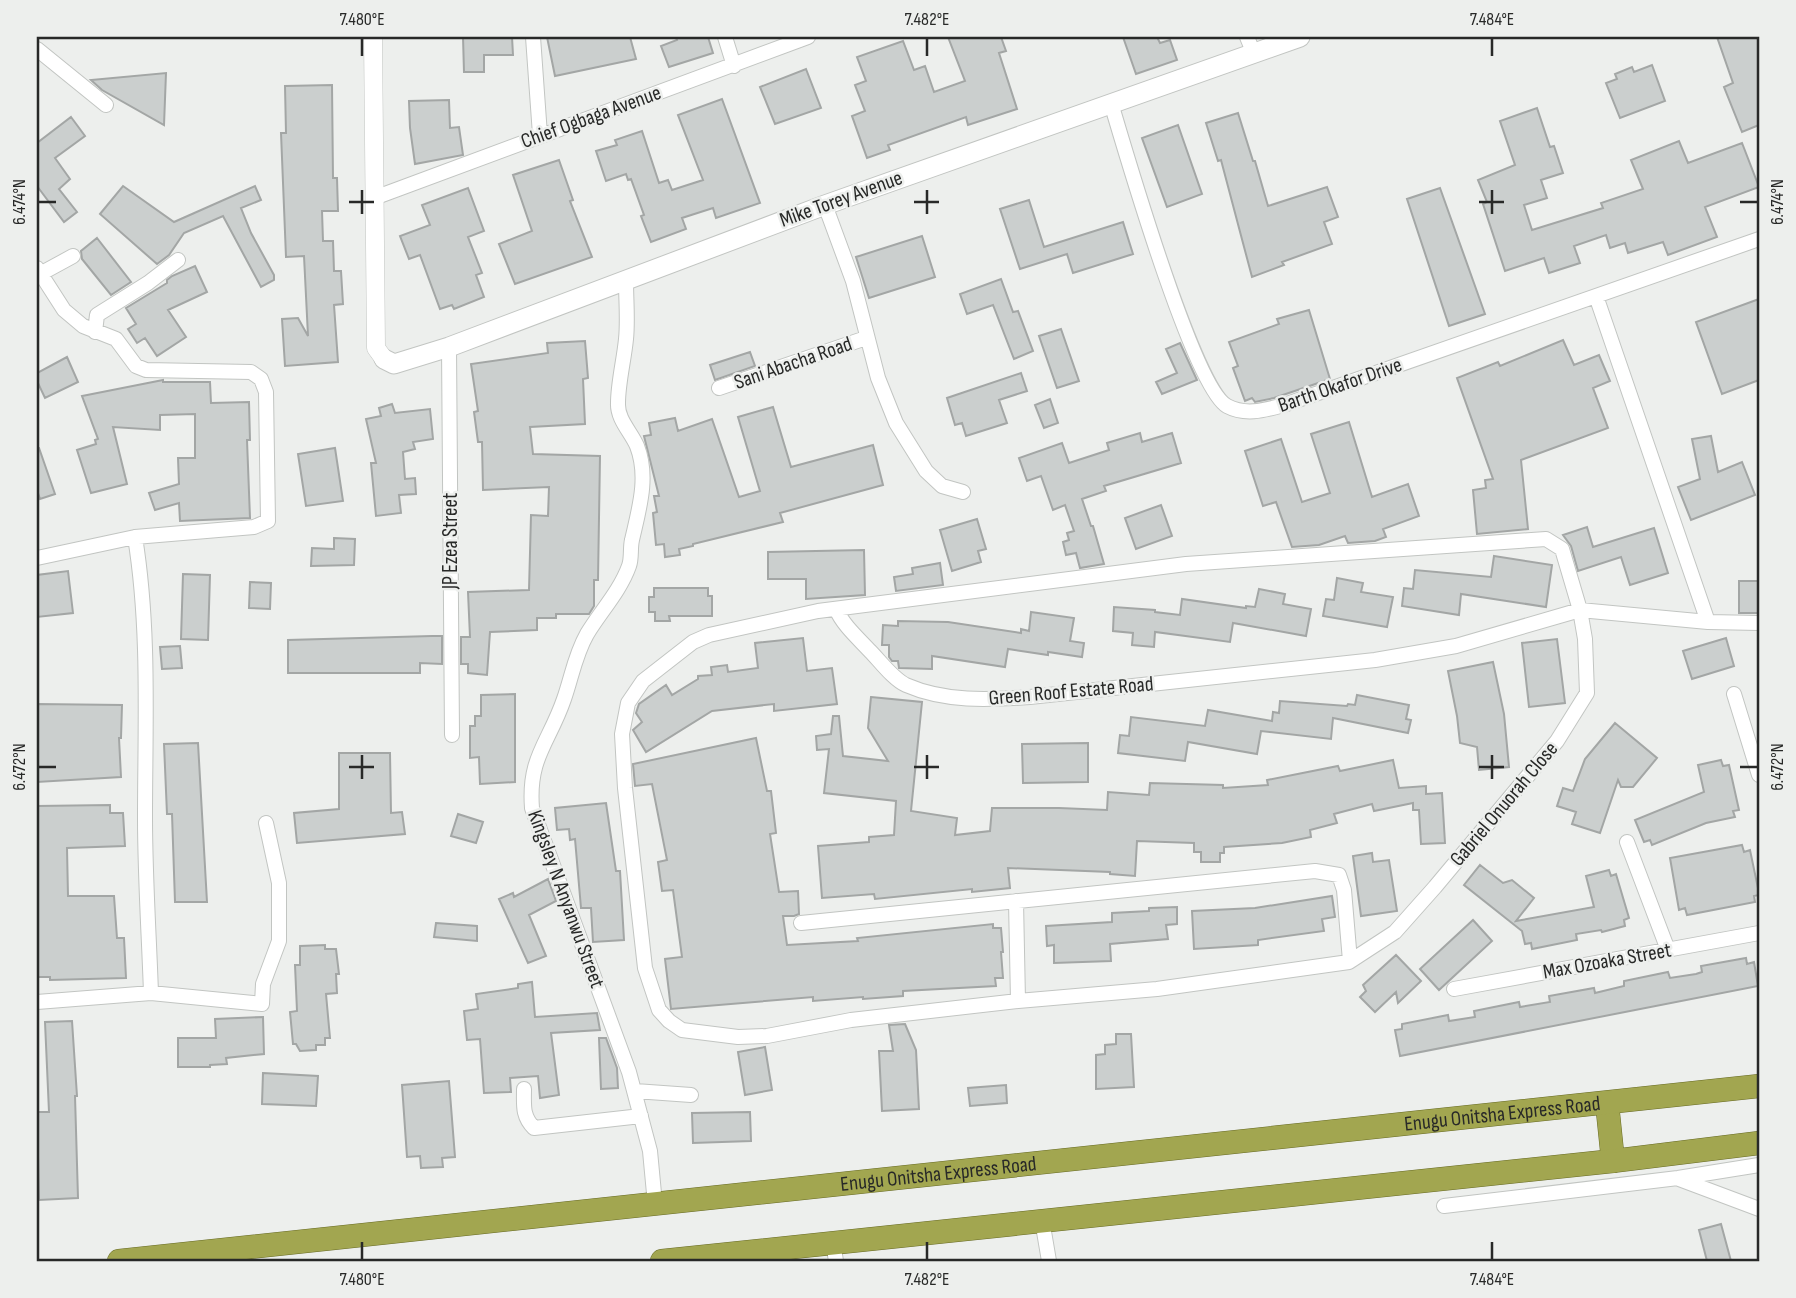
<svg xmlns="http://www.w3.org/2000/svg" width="1796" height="1298" font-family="'Sofia Sans Condensed',sans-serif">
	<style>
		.building { fill: #cbcfce; stroke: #a3a6a5; stroke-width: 2 }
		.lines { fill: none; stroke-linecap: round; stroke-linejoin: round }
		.minor-casing { stroke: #c2c5c2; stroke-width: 16 }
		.tertiary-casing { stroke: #c2c5c2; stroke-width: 19 }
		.secondary-casing { stroke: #c2c5c2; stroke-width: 21 }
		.trunk-casing { stroke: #686b26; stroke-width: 24 }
		.minor { stroke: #fff; stroke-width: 14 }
		.tertiary { stroke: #fff; stroke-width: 18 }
		.secondary { stroke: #fff; stroke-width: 19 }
		.trunk { stroke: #a2a650; stroke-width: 23 }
		.ticks { fill: none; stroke: #282928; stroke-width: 2.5 }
		.labels { text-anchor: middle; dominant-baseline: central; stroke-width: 5; stroke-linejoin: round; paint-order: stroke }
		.street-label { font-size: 21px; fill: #282928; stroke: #edefed }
		.neatline { fill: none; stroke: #282928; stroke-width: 2.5 }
		.ticks-label { font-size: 18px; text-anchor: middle; fill: #282928 }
	</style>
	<rect width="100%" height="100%" fill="#edefed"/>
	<path class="building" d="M463,37h49l1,18h-29v17h-20z
		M547,37h83l6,22 -81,17z
		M676,37h32l5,16 -44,14 -8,-21 16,-6z
		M948,37h53l5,14 -7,2 18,56 -49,16 -2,-8 -78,28 2,5 -23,8 -15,-42 13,-5 -10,-26 11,-4 -9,-24 46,-16 11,29 11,-4 9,26 31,-11z
		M1123,37h34l3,6 10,-3 7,20 -41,14z
		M1717,37h42v88l-17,7 -18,-45 9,-4z
		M1652,65l13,36 -45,17 -14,-35 11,-4 -2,-5 17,-7 2,5z
		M806,69l15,39 -46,16 -15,-37z
		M166,73l-2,52 -62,-35 -11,-10z
		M332,85l1,93h4l1,33h-16l1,30h10l1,30h7l2,33 -9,1 4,57 -53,4 -3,-47 16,-1 10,18 -4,-80 -18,1 -5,-124h5l-1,-47z
		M722,99l38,104 -44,15 -3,-10 -31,10 4,11 -35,13 -10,-26 3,-1 -13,-36 -3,1 -2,-6 -20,7 -10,-30 21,-6 -2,-5 27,-9 17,52 9,-3 4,10 31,-10 -25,-65z
		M449,100l1,28 9,-1 4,28 -48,9 -5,-36 -1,-27z
		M1537,108l13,39 4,-1 9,27 -22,7 6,18 -23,7 8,25 71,-22 -2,-5 42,-14 -12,-29 48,-19 9,22 54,-20 17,44 -54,20 12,30 -49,18 -5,-13 -35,11 -3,-10 -15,5 -4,-13 -32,11 6,17 -31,10 -5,-15 -39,13 -22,-67 4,-2 -9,-22 37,-15 -15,-44z
		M1238,113l15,48h2l13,45 59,-19 11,30 -14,5 8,22 -50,18 2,3 -32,12 -31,-117 -3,1 -12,-38z
		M71,117l14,19 -30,22 15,21 -11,10 18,23 -13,10 -27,-36v-43z
		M1178,125l24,69 -35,13 -25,-69z
		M559,160l14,40 -3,1 22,56 -77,27 -16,-40 33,-13 -19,-56z
		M123,186l51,36 81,-36 6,14 -20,8 10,25 23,42v5l-13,7 -38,-71 -39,17 -15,22 -12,9 -57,-50z
		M468,188l16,43 -16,6 14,36 -6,2 8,22 -30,12 -2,-4 -12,4 -20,-54 -11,4 -9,-23 30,-11 -8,-20z
		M1440,188l45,126 -36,12 -42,-127z
		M1029,200l15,47 79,-25 10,32 -60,19 -6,-19 -47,15 -20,-60z
		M922,236l13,41 -66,21 -13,-41z
		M97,238l34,44 -20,13 -29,-36 -1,-8z
		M195,266l12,26 -39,18 18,27 -29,19 -12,-18 -8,5 -9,-14 8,-5 -10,-16 41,-25v-3l5,-4z
		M1001,279l12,33 5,-1 15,40 -19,8 -21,-54 -26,9 -7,-20z
		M1759,299v81l-37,14 -26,-72z
		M1309,310l21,69 -56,19 -19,4 -3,-4 -7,3 -12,-33 5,-2 -9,-24 50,-18 -2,-5z
		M1061,329l18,52 -22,7 -18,-52z
		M1563,340l11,25 25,-10 11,26 -17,7 15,40 -87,32 7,69 -51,5 -4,-44 13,-2 -1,-8 8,-1 -36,-101 41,-16 2,4z
		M585,341l3,37 -5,1 2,45 -55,3 3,27 67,2 -2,124h-4v26l-5,8h-33v4h-19v12l-47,2 -3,43 -19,-2v-9h-7v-27h9l-2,-45 61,-2 2,-75 17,1 1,-29 -66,3 -1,-48h-4l-4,-30 4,-1 -7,-47 77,-11 -1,-10z
		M1180,343l17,37 -35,14 -6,-12 21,-9 -11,-24z
		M750,352l5,14 -40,14 -5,-15z
		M67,357l11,25 -33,16 -8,-17v-8z
		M1021,373l6,18 -28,9 8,23 -41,13 -4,-13 -7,2 -8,-27z
		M163,380v2h47l1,21 38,-1 1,38h-3l3,78 -70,3 -1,-18 -24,7 -6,-17 30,-9 -1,-26h17v-44l-35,1v15l-47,-3 14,57 -36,9 -14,-43 19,-6 -1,-4 3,-1 -16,-43z
		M1050,399l8,24 -14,5 -9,-23z
		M392,404l3,9 35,-4 3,30 -20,3 2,7 -12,3 2,27 10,-1 1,16 -17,1 2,18 -25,3 -5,-53h5l-10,-44 15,-3 -2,-8z
		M773,407l18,60 82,-22 10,40 -103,28 3,9 -90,22v2l-14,3 1,6 -15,2 -1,-13 -8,1 -3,-32 4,-1 -3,-16h5l-15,-60 7,-1 -2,-12 26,-5 3,13 34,-12 27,78 21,-6 -22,-74z
		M1349,422l23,75 36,-13 11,32 -36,13 3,8 -11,4 -27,2 -3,-7 -26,9 -27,2 -16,-45 -13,4 -18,-55 36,-12 21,63 28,-9 -19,-59z
		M1140,433l2,9 30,-9 9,30 -77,23 2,5 -24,8 9,27h2l11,38 -24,4 -4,-15 -10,2 -3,-13 6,-2 -2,-7 7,-2 -9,-26 -12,5 -12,-34 -14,5 -8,-23 43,-15 7,20 40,-13 -2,-7z
		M1711,436l7,36 24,-10 13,33 -64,25 -13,-33 22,-8 -8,-40z
		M37,448h2l16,46 -15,5 -3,-9z
		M335,448l8,53 -37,5 -8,-52z
		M1161,505l11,31 -36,13 -11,-31z
		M977,519l9,30 -8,2 3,11 -29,9 -12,-41z
		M1587,527l6,20 61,-19 14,45 -38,12 -9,-28 -43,14 -7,-25 -8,-11z
		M334,538l21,1 -1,26 -43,1 1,-18 22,1z
		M864,550l1,45 -59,4v-20h-38v-27z
		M1494,556l58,9 -6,42 -85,-13 -2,21 -57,-9 2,-18 9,1 2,-19 76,7z
		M940,563l3,22 -47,6 -2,-14 19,-3 -1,-6z
		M68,571l5,42 -36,4v-42z
		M183,574l27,1 -2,65 -27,-1z
		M1337,578l26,5 -2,9 32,5 -6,30 -64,-11 3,-17 8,1z
		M1739,581h20v32h-20z
		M250,582l21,1 -1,26 -21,-1z
		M654,588h54v8h4v20h-43l1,5h-15v-9h-6v-15h5z
		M1259,589l26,5 -2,10 28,5 -5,27 -73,-13 -3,19 -75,-10 -1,15 -22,-2 1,-12 -20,-2 1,-24 41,3v2l25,3 2,-16 64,9v-2l9,1z
		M1031,612l43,6 -4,23 14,2 -2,14 -34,-5v3l-40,-6 -3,18 -73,-11v13l-33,-1 -1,-7h-6l-3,-4v-12h-7l1,-20 15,1v-5l50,1 73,11v-4l8,2z
		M432,636h10v28l-22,-1v10h-132v-33z
		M803,638l4,33 25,-3 5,36 -63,7v-7l-62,7 -66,41 -13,-22 9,-8 -6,-9 3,-9 27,-19 6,10 26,-16v-3l14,-1 -1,-8 16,-2 1,7 30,-4 -3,-25z
		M1726,638l8,28 -42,13 -9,-28z
		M1557,639l8,64 -36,4 -7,-64z
		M180,646l2,22 -20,1 -2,-22z
		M1493,662l11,52 5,53 -30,3 -2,-23 -17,-4 -3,-27 -9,-45z
		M515,694v88l-35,2 -1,-27 -9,1v-32h5v-10h6v-21z
		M1357,695l52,10 -3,14 5,1 -3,13 -75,-15 -2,21 -70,-8 -4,23 -69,-12 -3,19 -67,-8 2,-18 9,1 2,-19 74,9 3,-16 64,11 1,-9 6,1 1,-12 67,5 1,-2 7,1z
		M871,697l51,5 -11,109 46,7 -2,17 35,-4 2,-23h67l48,2 1,-18 41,3 1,-12 73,2v3l45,-3 -1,-5 71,-14 2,5 53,-11 6,28 27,-2v8l16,-1 3,50 -24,1 -2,-34h-6v-7l-39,8 -2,-7 -38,10 3,9 -27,7 1,7 -29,6 -58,4v6h-4v9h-19v-10h-7v-9l-57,-2 -2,35 -25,-2v-2l-102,-4 2,20 -38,4v-3l-97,10 -1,-5 -52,4 -4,-52 51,-4v-5l25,-2 2,-34 -72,-8 5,-44 -12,1 -1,-14 15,-2 2,-18h6l4,40 45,5 -20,-33z
		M37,704l85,1 -1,33h-2l2,39 -84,5z
		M1615,723l42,35 -24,29h-12l-3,-7 -18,53 -28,-9 4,-12 -19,-6 6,-18 10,3 12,-32z
		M756,738l11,53h4l5,42 -6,1 9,58 19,-1 1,23 -5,2h-11l4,29 71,-4 -1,-3 136,-14v4h8l2,24h-2l2,26h-8l1,8 -93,5v5l-40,3v-2l-50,4v-4l-142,12 -6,-50 17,-2 -9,-67 -11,1 -4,-29 9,-2 -15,-76 -17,2 -2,-22z
		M198,743l9,159h-32l-3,-88h-5l-3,-70z
		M1088,743v39l-65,1 -1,-39z
		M339,753h51l1,60 11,-1 3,22 -108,9 -3,-30 45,-4z
		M1721,760l2,6 6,-1 10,45 -6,1 2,6 -29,6 -54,22 -2,-5 -6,2 -9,-22 69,-28 -6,-27z
		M606,803l10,68h4l4,69 -31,2 -2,-34h-10l-6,-69 -5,1 -1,-11 -12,1 -2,-22z
		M110,805v8h13l2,33 -58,2 1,48h46l3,42h7l2,40 -76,2v-3h-13v-171z
		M458,814l25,8 -7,21 -25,-7z
		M1742,845l2,7 6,-2 9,43v2l-5,1 1,6 -68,13 -2,-7 -6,2 -9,-52z
		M1372,853l1,9 16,-2 8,51 -36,5 -8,-60z
		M1480,865l23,18 9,-3 22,18 -18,23 78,-14 -8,-31 23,-6 2,6 5,-2 13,44 -5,2 1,6 -23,6 -1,-2 -25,4 1,6 -45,9 -1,-6 -6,1 -3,-13 -58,-46z
		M548,879l8,22 -27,14 17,41 -18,7 -29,-64 14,-6 1,4z
		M1332,896l3,21 -13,2 2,12 -66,9v5l-64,4 -2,-38 63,-3z
		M1177,907v17l-11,1 2,14 -58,5 1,17 -57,2v-18l-7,1 -1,-20 66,-4v-9l37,-2v-3z
		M1473,920l19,21 -53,49 -19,-21z
		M436,923l41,3v15l-43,-4z
		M325,945v4h11l3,25h-3l1,19 -11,1 4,44h-5v7h-9v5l-16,1 -4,-7h-3l-3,-32 7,-1 -2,-46h5v-19z
		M1396,955l25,26 -23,22 -2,-11 -21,20 -15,-15 6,-6 -3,-6z
		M1746,958l1,6 7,-2 4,24 -358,70 -5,-26 7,-1v-5l46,-9 1,6 26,-4 -1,-6 45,-9 1,5 30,-5 -1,-6 45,-8 1,5 29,-7v-5l44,-9 2,6 26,-4 6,-2 -1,-6z
		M532,982l3,35 62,-4 3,17 -49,3 8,62 -19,3 -2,-22 -28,2 1,14 -27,1 -4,-54 -13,1 -3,-29 14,-2 -2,-15 42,-6v-4z
		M263,1017l1,37 -38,4 1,6 -17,1v2h-32v-29h38l-1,-19z
		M72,1021l5,75h-2l3,102 -39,2 -2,-88h12l-4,-90z
		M905,1024l11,26 3,59 -37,2 -3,-60h14l-4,-26z
		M1116,1034h15l3,53 -38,2v-34l9,-1v-9l11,-1z
		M599,1038h7l11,30 1,20 -17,1z
		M765,1047l7,43 -27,5 -7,-43z
		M263,1073l55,3 -2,30 -54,-2z
		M449,1081l6,76 -13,1 1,9 -22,1 -1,-12 -13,1 -5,-72z
		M1006,1085l1,18 -37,3 -2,-18z
		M750,1112l1,29 -58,2 -1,-30z
		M1721,1224l10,37h-24l-8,-31z"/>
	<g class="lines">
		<g class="minor-casing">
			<path id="minor" d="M533,37l7,98
				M725,37l9,29
				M1247,37l7,17
				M37,49l69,56
				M1111,103c14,47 83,285 116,303 19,10 38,4 57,-1l475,-166
				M374,198l434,-161
				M825,205l28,76 25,97 18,45 30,48 16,15 21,6
				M37,268l27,42 19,16 33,13 20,27 10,4 105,2 10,7 5,13 2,129 -14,6 -119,10 -98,21
				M40,274l33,-18
				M626,281c0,19 2,39 0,58 -2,21 -8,44 -8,64 -1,16 13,29 19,43 12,31 2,63 -5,94 -2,8 0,18 -3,26 -9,25 -28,45 -42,68 -12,21 -15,42 -23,65 -15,44 -36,58 -32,109l97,264 21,79 5,53
				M1596,296l112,326
				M95,332l2,-17 51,-32 30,-23
				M449,347l3,388
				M719,388l147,-50
				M135,537c15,93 10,188 10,281 0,59 4,117 6,175
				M1546,539l16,10 18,61 5,29 2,54 -30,48 -122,146 -40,45 -46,30 -192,27 -139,12 -167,19 -84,16 -29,1 -56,-7 -13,-9 -10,-11 -14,-42 -20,-180 -3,-54 6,-31 15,-22 50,-39 16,-7 109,-24 368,-47z
				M836,609c7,16 22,29 34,42 10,10 23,28 36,34 39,17 82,15 124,12l345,-37 81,-14 124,-36 128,12 51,1
				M1734,694l25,81
				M1627,842l41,108
				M1016,901l2,100
				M801,923l514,-52 24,4 5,15 6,71
				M1454,989l305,-56
				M37,1002l114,-9 111,11 1,-20 16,-43v-58l-13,-60
				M524,1089c0,16 -2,27 10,39l107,-12
				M635,1091l56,4
				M1679,1179l80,30
				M1444,1206l234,-28 81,-13
				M1042,1220l7,41
				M833,1243l3,18"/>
		</g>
		<g class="tertiary-casing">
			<path id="tertiary" d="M373,37l3,311 8,11"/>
		</g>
		<g class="secondary-casing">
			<path id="secondary" d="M384,359l10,5 55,-17 376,-142 475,-168"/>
		</g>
		<g class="trunk-casing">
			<g id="trunk">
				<path d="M1607,1103l6,58"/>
				<path id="s1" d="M119,1261l1640,-175"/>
				<path d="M662,1261l951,-100 146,-18"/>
			</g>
		</g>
		<use href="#minor" class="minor"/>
		<use href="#tertiary" class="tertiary"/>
		<use href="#secondary" class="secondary"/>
		<use href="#trunk" class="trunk"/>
	</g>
	<path class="ticks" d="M362,38v18M927,38v18M1492,38v18M362,190v24M927,190v24M1492,190v24M38,202h18M349,202h25M914,202h25M1479,202h25M1740,202h18M362,755v24M927,755v24M1492,755v24M38,767h18M349,767h25M914,767h25M1479,767h25M1740,767h18M362,1242v18M927,1242v18M1492,1242v18"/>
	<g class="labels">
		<g class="street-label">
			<text transform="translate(591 117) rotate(-20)">Chief Ogbaga Avenue</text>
			<text transform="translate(841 199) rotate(-20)">Mike Torey Avenue</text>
			<text transform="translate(793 363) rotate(-19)">Sani Abacha Road</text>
			<text transform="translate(1340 385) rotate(-19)">Barth Okafor Drive</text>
			<text transform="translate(450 541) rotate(-90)">JP Ezea Street</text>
			<text transform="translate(1071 691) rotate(-5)">Green Roof Estate Road</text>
			<text transform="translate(1504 804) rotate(-50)">Gabriel Onuorah Close</text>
			<text transform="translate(566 899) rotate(70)">Kingsley N Anyanwu Street</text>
			<text transform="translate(1607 961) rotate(-10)">Max Ozoaka Street</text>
			<text stroke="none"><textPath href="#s1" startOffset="1391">Enugu Onitsha Express Road</textPath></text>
			<text stroke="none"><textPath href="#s1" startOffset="824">Enugu Onitsha Express Road</textPath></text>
		</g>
	</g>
	<rect width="1796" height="1298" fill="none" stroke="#edefed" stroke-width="77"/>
	<rect x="38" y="38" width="1720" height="1222" class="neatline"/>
	<g class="ticks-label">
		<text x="362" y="25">7.480°E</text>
		<text x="927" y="25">7.482°E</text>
		<text x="1492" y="25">7.484°E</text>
		<text transform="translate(19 202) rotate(-90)" y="6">6.474°N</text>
		<text transform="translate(1777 202) rotate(-90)" y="6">6.474°N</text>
		<text transform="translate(19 767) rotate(-90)" y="6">6.472°N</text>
		<text transform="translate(1777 767) rotate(-90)" y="6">6.472°N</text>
		<text x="362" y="1285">7.480°E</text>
		<text x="927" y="1285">7.482°E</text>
		<text x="1492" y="1285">7.484°E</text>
	</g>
</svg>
